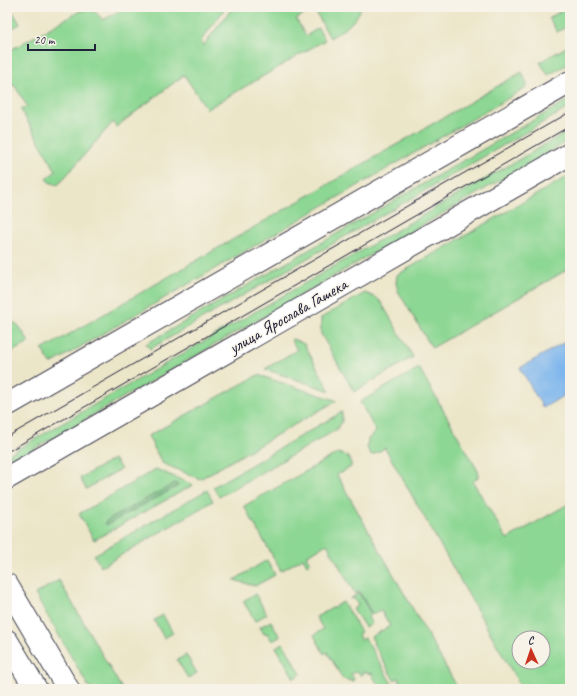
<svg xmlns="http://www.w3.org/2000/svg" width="577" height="696" font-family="Caveat,sans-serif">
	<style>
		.green { fill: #8cd793; stroke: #577c67; fill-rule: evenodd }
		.forest { fill: #71b87d; stroke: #4a6d5c }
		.water { fill: #7db5ed; stroke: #506c94 }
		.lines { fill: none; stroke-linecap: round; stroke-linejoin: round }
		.minor-casing { stroke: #403f50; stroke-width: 24 }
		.minor { stroke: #fff; stroke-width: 22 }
		.tram { stroke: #22223b; stroke-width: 1 }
		.labels { text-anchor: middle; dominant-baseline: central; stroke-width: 3; stroke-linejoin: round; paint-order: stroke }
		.street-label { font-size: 17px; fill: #22223b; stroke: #f7f3e8 }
	</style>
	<rect width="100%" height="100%" fill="#f7f3e8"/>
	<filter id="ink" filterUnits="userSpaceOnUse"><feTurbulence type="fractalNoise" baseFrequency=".025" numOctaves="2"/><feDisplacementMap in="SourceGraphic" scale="8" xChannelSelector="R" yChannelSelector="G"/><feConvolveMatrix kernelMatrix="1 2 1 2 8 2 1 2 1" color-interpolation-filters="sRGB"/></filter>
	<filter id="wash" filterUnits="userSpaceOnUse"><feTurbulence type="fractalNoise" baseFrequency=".012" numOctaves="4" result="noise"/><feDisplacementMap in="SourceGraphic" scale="16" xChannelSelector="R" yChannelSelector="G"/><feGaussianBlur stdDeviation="0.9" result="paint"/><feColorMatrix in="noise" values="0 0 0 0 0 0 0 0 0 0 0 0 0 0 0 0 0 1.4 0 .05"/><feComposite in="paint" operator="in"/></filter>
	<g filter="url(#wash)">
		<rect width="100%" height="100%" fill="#ece6c9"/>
		<path class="green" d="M7,7h3l10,17 -13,7z
			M128,7h98l-25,34 2,5 30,-39h128c-4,15 -18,23 -31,31l-16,-29 -18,10 10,17 12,-8 7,12 -118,69 -23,-34 -68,52 -3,-5 -55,63 -9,-3 -3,-3 10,-8 -35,-61 6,-4 -12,-20 -3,-1 -5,-8v-25l73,-41c11,-4 16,1 23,9z
			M568,7h2v18l-13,7 -8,-14z
			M570,45v18l-22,12 -8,-13z
			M522,72l5,12 -1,4 -475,276 -9,-14z
			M570,99v8l-420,242 -4,-5z
			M570,130v10l-557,321 -4,-7z
			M570,175v93l-138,80 -34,-57 -2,-8 1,-8z
			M365,293l12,5 4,4 32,55 -59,35 -33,-58v-16z
			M7,318l12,8 10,16 -22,13z
			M293,339l11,5 26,47 -65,-22 32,-19 -6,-10z
			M419,368l59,103v6l-5,5 34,57 63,-36v186h-48l-137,-241 -12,7 -3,-1 -3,-7 1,-8 8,-8 -16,-29zM519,638h24v24h-24z
			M258,375l74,24h2l2,2 -136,78 -38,-16 -14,-27z
			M342,412v10l-6,8 -117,67 -6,-10z
			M338,453l10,4 3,6v4l-14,8 119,210 -7,4h-49l-2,-3 3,-2 -3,-6 -4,2 -21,-37 1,-1 -3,-5 19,-11 -9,-16 -9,4 -13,-23 -4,3 -28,-50 -21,12 4,7 -3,2 -4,-7 -22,13 -37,-65z
			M114,459l7,10 -35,20 -6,-11z
			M156,469l37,16 -99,55 -15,-26z
			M207,490l6,11 -112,66 -7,-12z
			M267,560l8,15 -20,11 -21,-6z
			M59,580l63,109h-32l-55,-95z
			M359,593l12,21 -3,3 4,7 -7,3 -12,-18 5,-3 -4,-8 -4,1z
			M255,594l12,20 -12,7 -12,-20z
			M343,602l18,30 -3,2 3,6 4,-2 30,51 -16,-1 -1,-4 -5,-7v-3l-10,-2 -1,3h-2l-2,-4 -7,3 3,5 -1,2 -10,-2 -16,-27 -3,2 -10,-19 9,-6 -7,-12z
			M163,615l10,18 -9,5 -10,-18z
			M271,621l9,16 -8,4 -5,-8 -3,1 -4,-7z
			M283,643l18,31 -7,4 -18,-31z
			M186,655l11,18 -9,5 -11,-18z"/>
		<path class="forest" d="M175,483l2,1 1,2 -70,38h-3l1,-3z"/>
		<path class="water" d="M570,339v53l-27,16 -23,-40z"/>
	</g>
	<g filter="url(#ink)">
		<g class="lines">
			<g class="minor-casing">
				<path id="minor" d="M7,405l563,-323
					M7,478l563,-324
					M7,585l61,104
					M7,641l29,48"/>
			</g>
			<use href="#minor" class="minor"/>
			<path class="tram" d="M7,437l563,-325
				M7,452l563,-326"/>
		</g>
	</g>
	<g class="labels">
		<g class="street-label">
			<text transform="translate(288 316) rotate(-30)">улица Ярослава Гашека</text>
		</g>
	</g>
	<rect width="577" height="696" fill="none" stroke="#f7f3e8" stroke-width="24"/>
	<g transform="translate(531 650) rotate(357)"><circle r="19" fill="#f7f3e8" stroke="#a29fa3"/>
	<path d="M0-3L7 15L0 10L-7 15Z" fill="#c8321e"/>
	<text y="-6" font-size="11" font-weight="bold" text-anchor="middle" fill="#22223b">С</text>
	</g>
	<path d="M28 44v6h67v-6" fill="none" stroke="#22223b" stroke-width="2"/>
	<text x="34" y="44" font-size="12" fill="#22223b" stroke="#f7f3e8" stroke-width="3" paint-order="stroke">20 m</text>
</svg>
